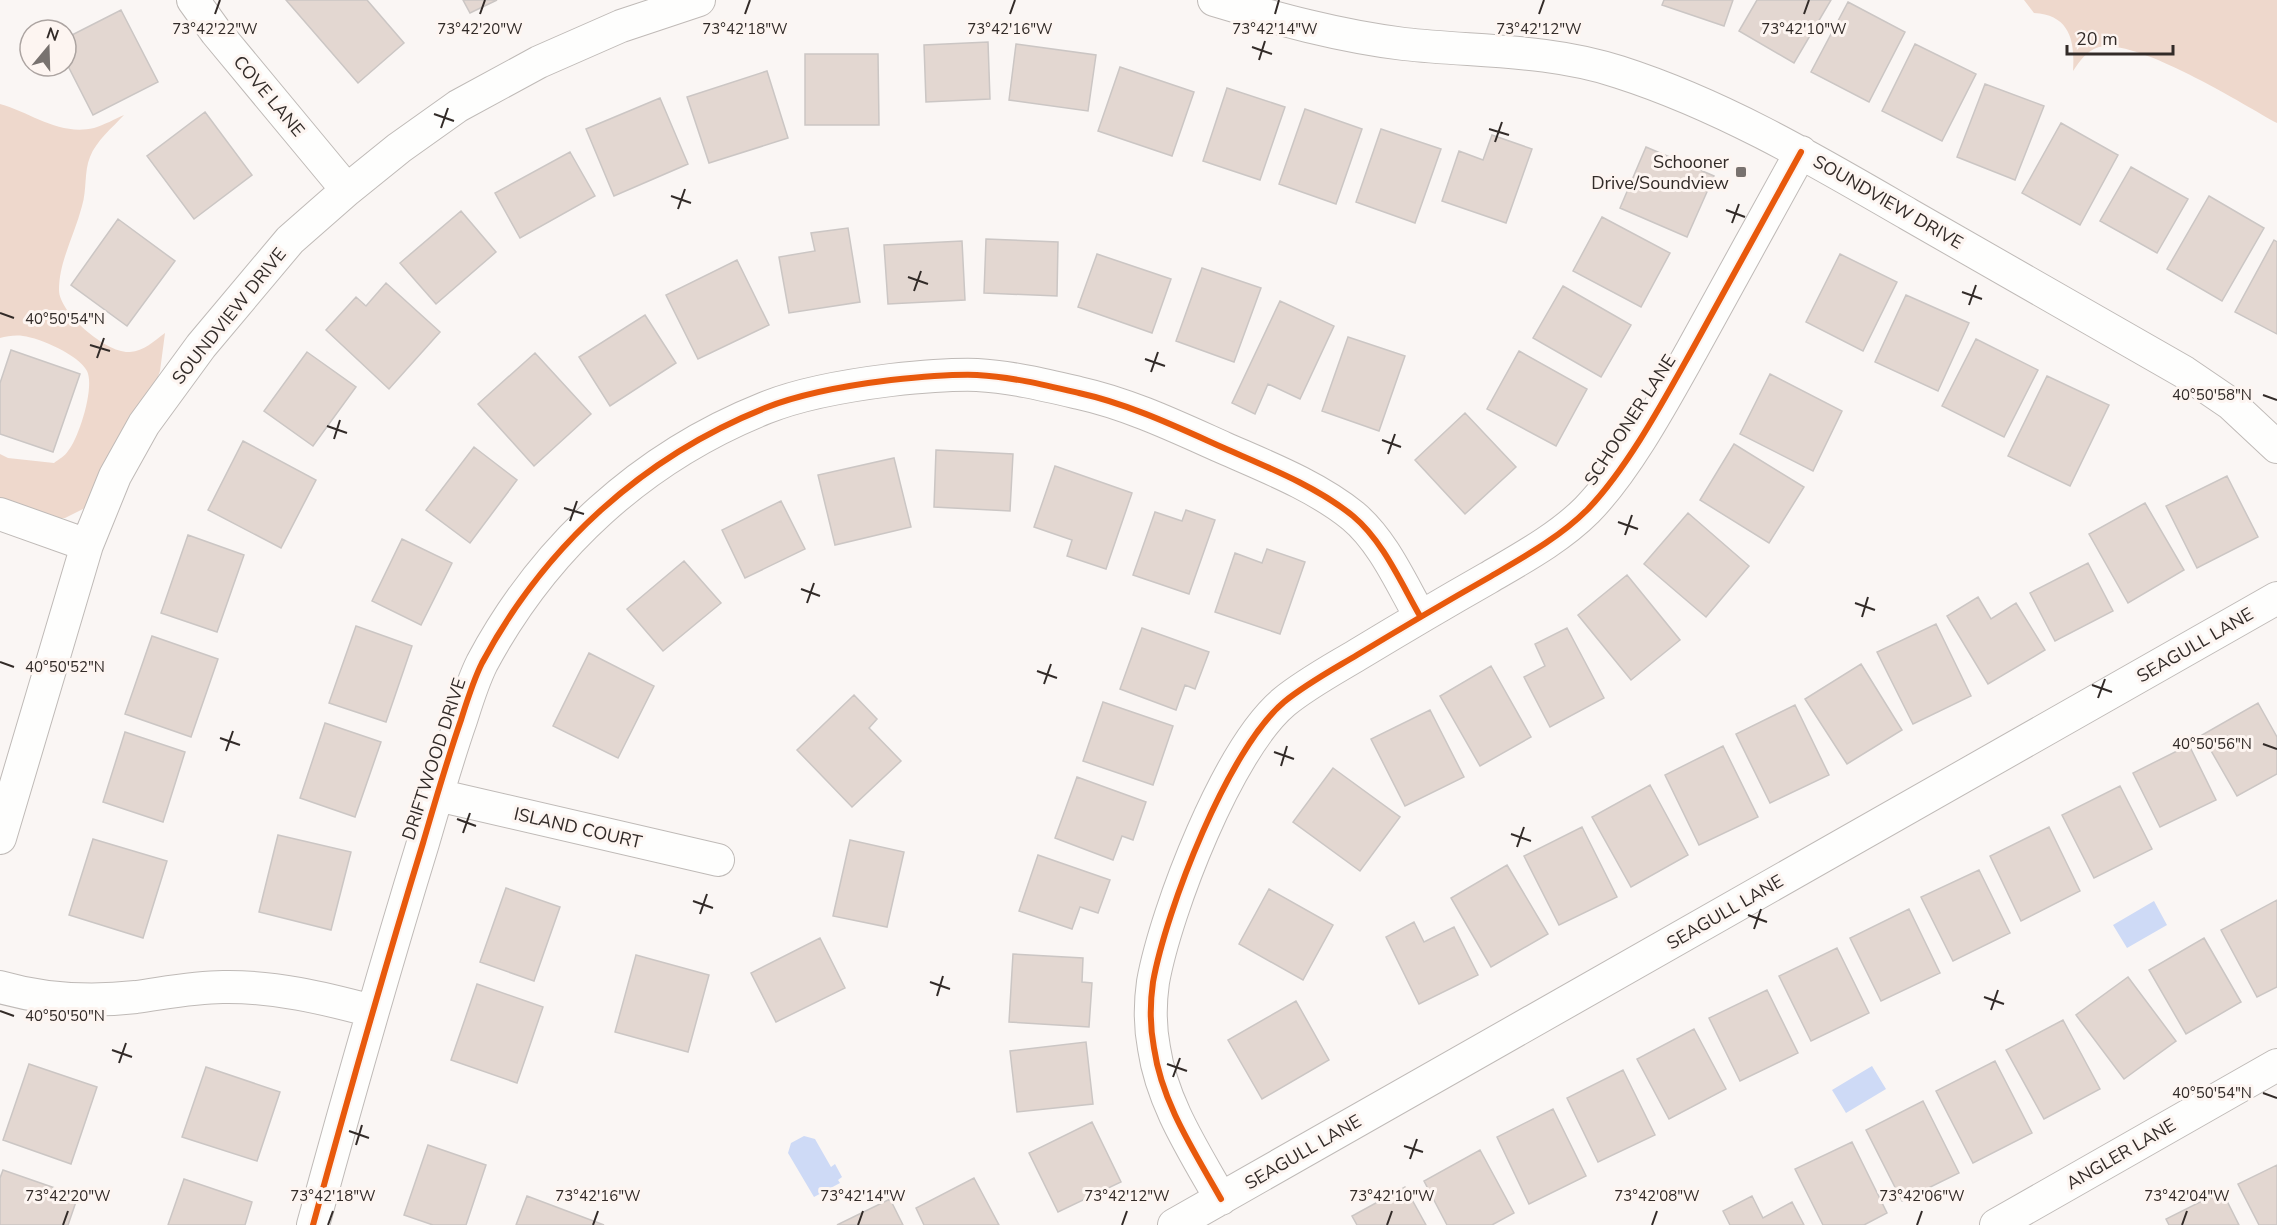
<svg xmlns="http://www.w3.org/2000/svg" width="2277" height="1225" font-family="'Nunito Sans',sans-serif">
	<style>
		.green { fill: #eed8cc }
		.water { fill: #cedaf6 }
		.building { fill: #e3d7d1; stroke: #cbc6c4; stroke-width: 1.5 }
		.lines { fill: none; stroke-linecap: round; stroke-linejoin: round }
		.street-casing { stroke: #bfbab7; stroke-width: 34 }
		.street { stroke: #fefefd; stroke-width: 32 }
		.cycleway-casing { stroke: #fdf5f1; stroke-width: 10 }
		.cycleway { stroke: #e8590c; stroke-width: 6 }
		.ticks { fill: none; stroke: #322b28; stroke-width: 2 }
		.poi-dot { fill: #78726f; stroke: #fdf5f1; stroke-width: 2 }
		.labels { text-anchor: middle; dominant-baseline: central; stroke-width: 6; stroke-linejoin: round; paint-order: stroke }
		.street-label { font-size: 18px; fill: #322b28; stroke: #fdf5f1 }
		.poi-label { font-size: 18px; fill: #322b28; stroke: #fdf5f1; text-anchor: end }
		.ticks-label { font-size: 15px; text-anchor: middle; fill: #322b28; stroke: #fdf5f1; stroke-width: 6; stroke-linejoin: round; paint-order: stroke }
	</style>
	<rect width="100%" height="100%" fill="#faf6f4"/>
	<path class="green" d="M2024,0h253v123c-36,-20 -140,-85 -178,-76 -13,4 -19,14 -26,24 2,-30 -3,-56 -39,-58z
		M0,104c32,9 59,32 94,24 10,-3 21,-9 30,-13 -11,12 -28,26 -34,42 -6,14 -3,33 -8,49 -7,28 -23,55 -23,84 0,23 48,64 71,62 14,-1 24,-11 35,-19l-5,38 -11,31 -58,103 -26,13h-31l-34,-10v-54l8,4 46,5c5,-4 11,-7 14,-12 11,-13 27,-64 19,-80 -8,-16 -47,-33 -64,-35 -7,-1 -16,0 -23,2z"/>
	<path class="water" d="M2154,901l13,24 -40,23 -14,-23z
		M1872,1066l14,23 -40,24 -14,-23z
		M804,1136l11,3 16,28 4,-3 7,13 -4,3 2,3 -26,14 -26,-44 3,-10z"/>
	<path class="building" d="M286,0h81l37,43 -46,40z
		M463,0h34l-27,13z
		M1664,0h69l-9,26 -62,-21z
		M1757,0h74l-37,63 -55,-32z
		M1848,2l57,30 -36,70 -58,-30z
		M121,10l37,72 -65,33 -27,-53v-24z
		M988,42l2,57 -64,3 -2,-57z
		M1016,44l80,11 -8,56 -79,-11z
		M1915,44l61,30 -34,67 -60,-30z
		M805,54h73l1,71h-74z
		M1120,67l74,25 -22,64 -74,-25z
		M767,71l21,67 -79,25 -22,-66z
		M1985,84l59,22 -29,74 -58,-23z
		M1227,88l58,19 -25,73 -57,-19z
		M660,98l28,66 -74,32 -28,-67z
		M1305,109l57,20 -26,75 -57,-20z
		M205,112l47,63 -58,44 -47,-63z
		M2061,123l57,32 -38,70 -58,-32z
		M1381,129l60,20 -26,74 -59,-21z
		M1492,135l40,14 -26,74 -64,-22 17,-50 24,9z
		M1646,147l68,29 -27,61 -67,-29z
		M570,152l25,44 -75,42 -25,-45z
		M2131,167l57,32 -31,54 -57,-32z
		M2209,196l55,32 -42,73 -55,-32z
		M461,211l35,41 -60,52 -36,-41z
		M1602,217l68,36 -29,54 -68,-36z
		M118,219l57,42 -48,65 -56,-41z
		M848,228l12,74 -71,11 -10,-56 36,-6 -4,-18z
		M986,239l72,3 -1,54 -73,-3z
		M2274,240l3,2v92l-42,-22z
		M962,241l3,59 -77,4 -4,-59z
		M1097,254l74,25 -19,54 -74,-26z
		M1840,254l57,28 -34,69 -57,-29z
		M737,260l32,65 -71,34 -32,-64z
		M1202,268l59,20 -27,74 -58,-21z
		M386,283l54,49 -51,57 -63,-59 30,-33 10,9z
		M1563,286l68,39 -30,52 -68,-39z
		M1906,295l63,28 -31,68 -63,-29z
		M1280,301l54,25 -34,73 -32,-15 -13,30 -23,-11z
		M645,315l31,48 -66,43 -31,-49z
		M1348,337l57,19 -26,75 -57,-20z
		M1976,339l62,31 -34,67 -62,-31z
		M11,350l69,24 -27,78 -53,-18v-51z
		M1519,351l68,38 -31,57 -69,-37z
		M307,352l49,35 -43,59 -49,-35z
		M535,353l56,61 -57,52 -56,-62z
		M1770,374l72,37 -29,60 -73,-37z
		M2047,376l62,29 -39,81 -62,-30z
		M1465,413l51,54 -51,47 -50,-54z
		M243,441l73,39 -35,68 -73,-38z
		M1734,444l70,43 -35,56 -69,-43z
		M474,447l43,33 -47,63 -44,-33z
		M936,450l77,4 -3,57 -76,-4z
		M894,458l17,69 -76,18 -17,-70z
		M1055,466l77,27 -26,76 -39,-13 5,-16 -38,-13z
		M2227,476l31,61 -61,31 -31,-62z
		M781,501l24,48 -60,29 -23,-48z
		M2145,503l39,67 -56,33 -39,-69z
		M1186,510l29,10 -26,74 -56,-19 22,-63 27,9z
		M1688,513l61,53 -43,51 -62,-53z
		M188,535l56,20 -27,77 -56,-19z
		M402,539l50,24 -31,62 -49,-24z
		M1267,549l38,13 -25,72 -65,-22 20,-59 27,10z
		M684,561l37,42 -58,48 -36,-42z
		M2088,563l25,48 -58,30 -25,-48z
		M1627,575l53,65 -49,40 -53,-65z
		M1978,597l13,22 25,-16 29,47 -57,34 -41,-68z
		M1936,624l35,72 -58,28 -36,-72z
		M356,626l56,20 -26,76 -57,-19z
		M1142,628l67,24 -14,37 -10,-4 -9,25 -56,-21z
		M1567,628l37,70 -54,29 -26,-50 21,-11 -10,-22z
		M152,636l66,23 -27,78 -66,-23z
		M589,653l65,33 -36,72 -65,-32z
		M1861,664l41,66 -55,34 -42,-65z
		M1491,666l40,71 -51,29 -40,-70z
		M854,695l23,24 -8,9 32,33 -49,46 -55,-57z
		M1103,702l70,24 -20,59 -70,-24z
		M2258,703l19,34v37l-40,22 -35,-61z
		M1795,705l34,70 -59,28 -34,-69z
		M1430,710l34,67 -59,29 -34,-67z
		M325,723l56,19 -26,75 -55,-19z
		M125,732l60,20 -22,70 -60,-20z
		M2189,745l27,55 -56,27 -27,-54z
		M1723,746l35,71 -59,28 -34,-70z
		M1333,768l67,49 -40,54 -67,-49z
		M1077,777l69,25 -13,38 -11,-4 -9,24 -58,-22z
		M1650,785l38,70 -57,32 -39,-70z
		M2120,786l32,63 -58,29 -32,-63z
		M1582,827l35,70 -58,28 -35,-69z
		M2049,827l31,64 -59,30 -31,-65z
		M278,835l73,17 -20,78 -72,-18z
		M93,839l74,22 -24,77 -74,-23z
		M850,840l54,12 -17,75 -54,-11z
		M1038,855l72,25 -12,33 -18,-6 -8,22 -53,-18z
		M1507,865l41,69 -57,33 -40,-69z
		M1979,870l31,63 -57,28 -32,-64z
		M506,888l54,19 -26,74 -54,-19z
		M1269,889l64,36 -30,55 -64,-36z
		M2277,900v87l-20,10 -36,-67z
		M1909,909l31,64 -59,28 -31,-63z
		M1414,922l10,20 30,-15 24,48 -59,29 -33,-67z
		M820,938l25,50 -69,34 -25,-49z
		M2204,938l37,64 -55,32 -37,-64z
		M1837,948l32,65 -58,28 -32,-65z
		M1013,954l70,4 -1,24 10,1 -3,44 -80,-5z
		M636,955l73,20 -21,77 -73,-20z
		M2128,977l48,64 -52,38 -48,-64z
		M477,984l66,23 -26,76 -66,-23z
		M1767,990l31,63 -58,28 -31,-63z
		M1296,1001l33,59 -67,39 -34,-59z
		M2063,1020l37,69 -56,30 -38,-69z
		M1694,1029l32,60 -57,30 -32,-60z
		M1086,1042l7,62 -76,8 -7,-61z
		M1995,1061l37,72 -59,30 -37,-72z
		M29,1064l68,23 -26,77 -68,-24z
		M206,1067l74,25 -23,69 -75,-24z
		M1623,1070l32,65 -57,27 -31,-64z
		M1923,1101l36,72 -57,28 -36,-71z
		M1553,1109l33,67 -57,28 -32,-67z
		M1092,1122l29,60 -63,30 -29,-59z
		M1852,1142l35,71 -23,12h-41l-28,-56z
		M428,1145l58,20 -20,60h-33l-29,-10z
		M1480,1150l34,63 -22,12h-45l-23,-44z
		M2277,1165v60h-18l-21,-41z
		M3,1170l75,26 -10,29h-68v-47z
		M974,1178l25,47h-75l-8,-17z
		M184,1179l68,23 -7,23h-77z
		M1405,1187l21,38h-69l-5,-9z
		M2222,1191l17,34h-70l-3,-6z
		M527,1196l77,29h-88z
		M1752,1196l11,22 29,-16 12,23h-74l-7,-14z
		M890,1199l13,26h-66z"/>
	<g class="lines">
		<g class="street-casing">
			<path id="street" d="M193,0l23,32 131,158
				M1214,0c63,19 125,36 190,44 73,8 145,5 215,28 103,33 196,88 289,142 92,52 184,105 276,158l47,32 46,43
				M0,514l87,31
				M437,795l281,65
				M0,838l87,-293 28,-69 29,-52 57,-78 89,-106 57,-50 52,-42 59,-42 81,-44 82,-36 78,-26
				M0,987c45,13 90,15 136,10 29,-4 58,-10 87,-10 50,-1 101,11 149,24
				M1221,1199c-27,-48 -59,-96 -67,-151 -4,-21 -4,-45 -1,-66 13,-72 75,-233 131,-280 22,-18 48,-32 73,-47 43,-26 87,-52 131,-77 34,-20 71,-40 99,-68 40,-41 77,-110 105,-160 36,-66 73,-132 109,-198
				M313,1225c35,-128 71,-255 110,-382 12,-41 24,-83 38,-123 6,-19 12,-39 21,-57 62,-116 160,-206 283,-255 37,-15 85,-23 126,-28 28,-3 57,-6 86,-5 35,2 68,10 102,18 50,11 98,34 145,55 43,19 92,38 129,68 30,25 48,67 67,100
				M1174,1225l1103,-627
				M1996,1225l281,-160"/>
		</g>
		<use href="#street" class="street"/>
		<g class="cycleway-casing">
			<path id="cycleway" d="M1221,1199c-27,-48 -59,-96 -67,-151 -4,-21 -4,-45 -1,-66 13,-72 75,-233 131,-280 22,-18 48,-32 73,-47 43,-26 87,-52 131,-77 34,-20 71,-40 99,-68 40,-41 77,-110 105,-160 36,-66 73,-132 109,-198
				M313,1225c35,-128 71,-255 110,-382 12,-41 24,-83 38,-123 6,-19 12,-39 21,-57 62,-116 160,-206 283,-255 37,-15 85,-23 126,-28 28,-3 57,-6 86,-5 35,2 68,10 102,18 50,11 98,34 145,55 43,19 92,38 129,68 30,25 48,67 67,100"/>
		</g>
		<use href="#cycleway" class="cycleway"/>
	</g>
	<path class="ticks" d="M215,14l5,-14M480,14l5,-14M745,14l5,-14M1010,14l5,-14M1275,14l4,-14M1539,14l5,-14M1804,14l5,-14M1252,47l20,7M1259,60l6,-19M434,114l20,7M441,128l7,-20M1489,129l20,6M1495,142l7,-20M671,196l20,7M678,209l7,-20M1726,210l19,7M1732,223l7,-19M908,277l20,7M914,291l7,-20M1962,292l20,7M1969,305l7,-20M0,313l14,5M90,345l20,6M97,358l7,-20M1145,359l20,7M1151,372l7,-20M2263,395l14,5M327,426l20,7M334,439l6,-19M1382,440l19,7M1388,454l7,-20M564,508l20,6M570,521l7,-20M1618,522l20,7M1625,535l7,-20M801,589l19,7M807,603l7,-20M1855,603l20,7M1862,617l6,-20M0,662l14,5M1037,671l20,7M1044,684l7,-20M2092,685l20,7M2098,698l7,-19M220,738l20,7M2263,744l14,5M226,751l7,-20M1274,752l20,7M1281,766l6,-20M457,819l19,7M463,833l7,-20M1511,834l20,7M1517,847l7,-20M693,901l20,7M700,914l7,-20M1748,915l19,7M1754,929l7,-20M930,982l20,7M937,996l6,-20M1984,997l20,7M1991,1010l7,-20M0,1011l14,5M112,1050l20,7M119,1063l7,-20M1167,1064l20,7M1173,1077l7,-19M2263,1093l14,5M349,1131l20,7M356,1145l6,-20M1404,1146l19,6M1410,1159l7,-20M63,1225l5,-14M328,1225l5,-14M593,1225l5,-14M858,1225l5,-14M1122,1225l5,-14M1387,1225l5,-14M1652,1225l5,-14M1917,1225l5,-14M2182,1225l5,-14"/>
	<rect class="poi-dot" x="1735" y="166" width="12" height="12" rx="3"/>
	<g class="labels">
		<g class="street-label">
			<text transform="translate(269 96) rotate(50)">COVE LANE</text>
			<text transform="translate(1888 202) rotate(30)">SOUNDVIEW DRIVE</text>
			<text transform="translate(229 316) rotate(-51)">SOUNDVIEW DRIVE</text>
			<text transform="translate(1630 420) rotate(-57)">SCHOONER LANE</text>
			<text transform="translate(2195 645) rotate(-30)">SEAGULL LANE</text>
			<text transform="translate(434 759) rotate(-72)">DRIFTWOOD DRIVE</text>
			<text transform="translate(578 828) rotate(13)">ISLAND COURT</text>
			<text transform="translate(1725 912) rotate(-30)">SEAGULL LANE</text>
			<text transform="translate(1303 1152) rotate(-30)">SEAGULL LANE</text>
			<text transform="translate(2121 1154) rotate(-30)">ANGLER LANE</text>
		</g>
		<g class="poi-label">
			<text x="1729" y="162">Schooner<tspan x="1729" dy="21">Drive/Soundview</tspan></text>
		</g>
	</g>
	<g class="ticks-label">
		<text x="215" y="34">73°42'22"W</text>
		<text x="480" y="34">73°42'20"W</text>
		<text x="745" y="34">73°42'18"W</text>
		<text x="1010" y="34">73°42'16"W</text>
		<text x="1275" y="34">73°42'14"W</text>
		<text x="1539" y="34">73°42'12"W</text>
		<text x="1804" y="34">73°42'10"W</text>
		<text x="65" y="324">40°50'54"N</text>
		<text x="2212" y="400">40°50'58"N</text>
		<text x="65" y="672">40°50'52"N</text>
		<text x="2212" y="749">40°50'56"N</text>
		<text x="65" y="1021">40°50'50"N</text>
		<text x="2212" y="1098">40°50'54"N</text>
		<text x="68" y="1201">73°42'20"W</text>
		<text x="333" y="1201">73°42'18"W</text>
		<text x="598" y="1201">73°42'16"W</text>
		<text x="863" y="1201">73°42'14"W</text>
		<text x="1127" y="1201">73°42'12"W</text>
		<text x="1392" y="1201">73°42'10"W</text>
		<text x="1657" y="1201">73°42'08"W</text>
		<text x="1922" y="1201">73°42'06"W</text>
		<text x="2187" y="1201">73°42'04"W</text>
	</g>
	<g transform="translate(48 48) rotate(19)"><circle r="28" fill="#fdf5f1" stroke="#aca4a1" stroke-width="1.5"/>
	<path d="M0-4.5L10 22L0 15L-10 22Z" fill="#78726f"/>
	<text y="-9" font-size="16" font-weight="bold" text-anchor="middle" fill="#322b28">N</text>
	</g>
	<path d="M2067 45v9h106v-9" fill="none" stroke="#322b28" stroke-width="3"/>
	<text x="2076" y="45" font-size="18" fill="#322b28" stroke="#fdf5f1" stroke-width="4.5" paint-order="stroke">20 m</text>
</svg>
